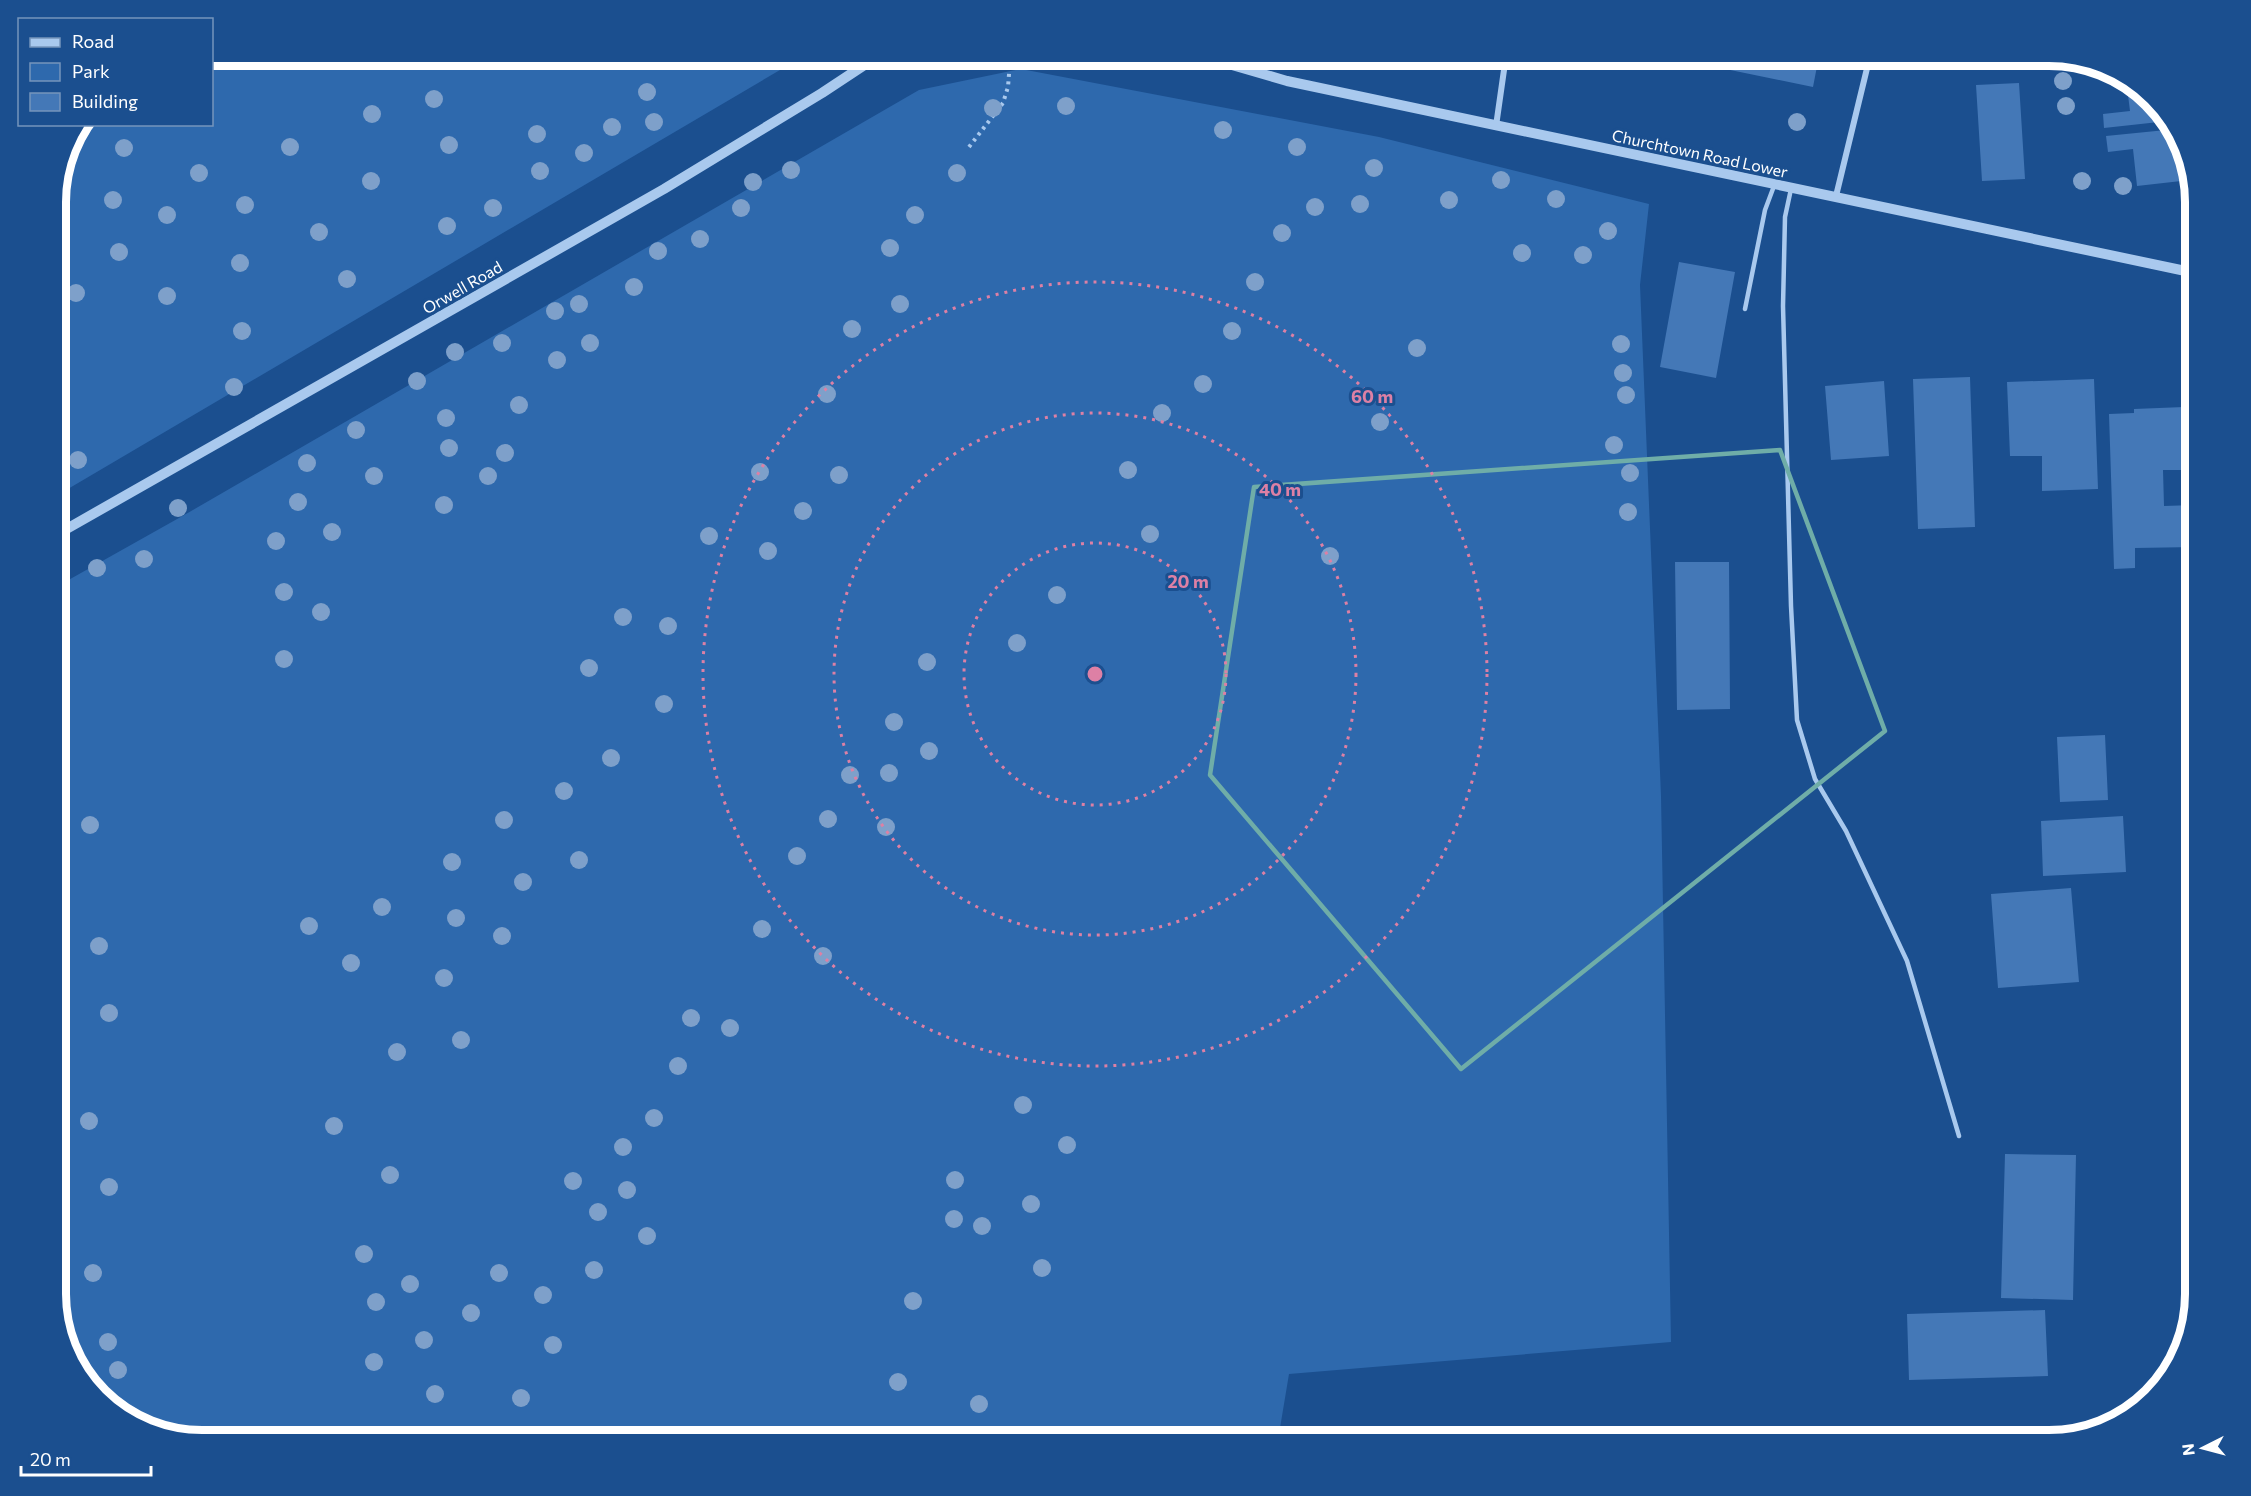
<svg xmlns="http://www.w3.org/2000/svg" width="2251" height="1496" font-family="Commissioner,sans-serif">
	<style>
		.green { fill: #2e69ad }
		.building { fill: #4478b7 }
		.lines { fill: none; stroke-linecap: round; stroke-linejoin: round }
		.path { stroke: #a9c9ee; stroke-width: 4; stroke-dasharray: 3 4.5; stroke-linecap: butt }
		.service { stroke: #a9c9ee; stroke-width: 4.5 }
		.minor { stroke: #a9c9ee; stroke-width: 6 }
		.tertiary { stroke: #a9c9ee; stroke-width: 10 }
		.tree { fill: #7ea0ca }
		.marked { fill: none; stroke: #6fada8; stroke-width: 4.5; stroke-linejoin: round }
		.ring { fill: none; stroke: #dd80a5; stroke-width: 3; stroke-dasharray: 3 6 }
		.labels { text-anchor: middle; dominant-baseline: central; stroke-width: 6; stroke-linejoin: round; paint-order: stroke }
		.street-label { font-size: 16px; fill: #fff; stroke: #1b4f8f }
		.rim { fill: none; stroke: #fff; stroke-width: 8 }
		.centre { fill: #dd80a5; stroke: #1b4f8f; stroke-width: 3 }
		.ring-label { font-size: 18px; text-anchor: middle; font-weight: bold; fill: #dd80a5; stroke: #1b4f8f; stroke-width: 6; stroke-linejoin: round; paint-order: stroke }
	</style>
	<rect width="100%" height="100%" fill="#1b4f8f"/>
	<path class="green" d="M212,56h589l-21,14 -724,426v-303l11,-47 14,-21 131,-1z
		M1021,69l358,68 270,67 -9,81 21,511 10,546 -382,32 -11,66h-1076l-81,-24 -46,-49 -19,-64v-716l130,-73 733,-424z"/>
	<path class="building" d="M1677,56h142l-6,31 -136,-28z
		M2126,79l4,1 38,41 -64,7 -1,-14 27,-3z
		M2019,83l6,96 -43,2 -6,-96z
		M2176,129l14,51 -53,6 -4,-37 -25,3 -2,-16z
		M1679,262l56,10 -19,106 -56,-11z
		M1970,377l5,150 -57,2 -5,-150z
		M2094,379l4,110 -56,2v-35h-32l-3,-74z
		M1884,381l5,75 -58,4 -6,-74z
		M2184,407l1,63h-22l1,36 30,-1 1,42 -60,1v20l-21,1 -5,-155 25,-1v-4z
		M1675,562h54l1,147 -53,1z
		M2105,735l3,65 -48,2 -3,-65z
		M2123,816l3,56 -83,4 -2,-55z
		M2071,888l8,94 -81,6 -7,-94z
		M2005,1154l71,1 -3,145 -72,-2z
		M2045,1310l3,66 -139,4 -2,-66z"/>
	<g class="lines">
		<path class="path" d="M1010,62c16,4 28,2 43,-6
			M969,147l34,-44 5,-16 2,-25 -5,-6"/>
		<path class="service" d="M1791,189l-6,28 -2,89 8,300 6,114 18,59 31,52 61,130 52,175
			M1745,309l20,-99 9,-24"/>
		<path class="minor" d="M1496,126l10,-70
			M1836,196l34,-140"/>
		<path class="tertiary" d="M1201,56l86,25 908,192
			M56,535l608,-346 158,-96 56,-37"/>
	</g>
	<g class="tree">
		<circle cx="2063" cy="81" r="9"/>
		<circle cx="647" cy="92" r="9"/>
		<circle cx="434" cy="99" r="9"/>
		<circle cx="1066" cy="106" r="9"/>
		<circle cx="2066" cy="106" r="9"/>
		<circle cx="993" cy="108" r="9"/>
		<circle cx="372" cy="114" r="9"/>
		<circle cx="654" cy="122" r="9"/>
		<circle cx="1797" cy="122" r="9"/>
		<circle cx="612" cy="127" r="9"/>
		<circle cx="1223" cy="130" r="9"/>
		<circle cx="537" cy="134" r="9"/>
		<circle cx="449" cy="145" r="9"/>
		<circle cx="290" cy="147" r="9"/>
		<circle cx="1297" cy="147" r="9"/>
		<circle cx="124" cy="148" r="9"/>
		<circle cx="584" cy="153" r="9"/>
		<circle cx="1374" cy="168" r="9"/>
		<circle cx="791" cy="170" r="9"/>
		<circle cx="540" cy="171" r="9"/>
		<circle cx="199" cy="173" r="9"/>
		<circle cx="957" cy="173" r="9"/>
		<circle cx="1501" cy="180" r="9"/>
		<circle cx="371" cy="181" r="9"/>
		<circle cx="2082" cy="181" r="9"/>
		<circle cx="753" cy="182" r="9"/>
		<circle cx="2123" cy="186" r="9"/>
		<circle cx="1556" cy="199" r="9"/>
		<circle cx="113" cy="200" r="9"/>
		<circle cx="1449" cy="200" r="9"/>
		<circle cx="1360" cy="204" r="9"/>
		<circle cx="245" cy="205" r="9"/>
		<circle cx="1315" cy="207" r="9"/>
		<circle cx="493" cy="208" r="9"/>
		<circle cx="741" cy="208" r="9"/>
		<circle cx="167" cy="215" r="9"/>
		<circle cx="915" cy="215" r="9"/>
		<circle cx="447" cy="226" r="9"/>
		<circle cx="1608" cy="231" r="9"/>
		<circle cx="319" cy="232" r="9"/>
		<circle cx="1282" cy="233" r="9"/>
		<circle cx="700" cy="239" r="9"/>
		<circle cx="890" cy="248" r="9"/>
		<circle cx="658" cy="251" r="9"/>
		<circle cx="119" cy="252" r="9"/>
		<circle cx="1522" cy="253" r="9"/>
		<circle cx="1583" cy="255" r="9"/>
		<circle cx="240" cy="263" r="9"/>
		<circle cx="347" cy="279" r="9"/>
		<circle cx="1255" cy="282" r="9"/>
		<circle cx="634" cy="287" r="9"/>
		<circle cx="76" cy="293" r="9"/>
		<circle cx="167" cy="296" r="9"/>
		<circle cx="579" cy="304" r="9"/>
		<circle cx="900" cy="304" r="9"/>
		<circle cx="555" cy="311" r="9"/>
		<circle cx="852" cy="329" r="9"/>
		<circle cx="242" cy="331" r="9"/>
		<circle cx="1232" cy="331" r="9"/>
		<circle cx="502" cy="343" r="9"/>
		<circle cx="590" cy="343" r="9"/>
		<circle cx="1621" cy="344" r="9"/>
		<circle cx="1417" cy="348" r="9"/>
		<circle cx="455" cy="352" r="9"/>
		<circle cx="557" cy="360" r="9"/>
		<circle cx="1623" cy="373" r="9"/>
		<circle cx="417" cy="381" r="9"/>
		<circle cx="1203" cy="384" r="9"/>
		<circle cx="234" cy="387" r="9"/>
		<circle cx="827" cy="394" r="9"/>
		<circle cx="1626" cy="395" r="9"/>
		<circle cx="519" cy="405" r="9"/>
		<circle cx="1162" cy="413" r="9"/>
		<circle cx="446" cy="418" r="9"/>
		<circle cx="1380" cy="422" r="9"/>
		<circle cx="356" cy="430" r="9"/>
		<circle cx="1614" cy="445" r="9"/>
		<circle cx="449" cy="448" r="9"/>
		<circle cx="505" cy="453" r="9"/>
		<circle cx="78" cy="460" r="9"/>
		<circle cx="307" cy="463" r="9"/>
		<circle cx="1128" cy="470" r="9"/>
		<circle cx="760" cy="472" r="9"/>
		<circle cx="1630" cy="473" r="9"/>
		<circle cx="839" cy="475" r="9"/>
		<circle cx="374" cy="476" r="9"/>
		<circle cx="488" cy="476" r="9"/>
		<circle cx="298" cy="502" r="9"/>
		<circle cx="444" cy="505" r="9"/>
		<circle cx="178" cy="508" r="9"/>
		<circle cx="803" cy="511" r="9"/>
		<circle cx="1628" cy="512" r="9"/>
		<circle cx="332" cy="532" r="9"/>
		<circle cx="1150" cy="534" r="9"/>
		<circle cx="709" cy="536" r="9"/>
		<circle cx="276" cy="541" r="9"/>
		<circle cx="768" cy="551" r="9"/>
		<circle cx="1330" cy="556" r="9"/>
		<circle cx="144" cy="559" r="9"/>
		<circle cx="97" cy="568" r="9"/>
		<circle cx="284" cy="592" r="9"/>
		<circle cx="1057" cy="595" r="9"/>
		<circle cx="321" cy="612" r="9"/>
		<circle cx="623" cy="617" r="9"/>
		<circle cx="668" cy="626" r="9"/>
		<circle cx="1017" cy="643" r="9"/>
		<circle cx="284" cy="659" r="9"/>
		<circle cx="927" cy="662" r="9"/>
		<circle cx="589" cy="668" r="9"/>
		<circle cx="664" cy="704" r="9"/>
		<circle cx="894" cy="722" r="9"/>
		<circle cx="929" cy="751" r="9"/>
		<circle cx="611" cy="758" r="9"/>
		<circle cx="889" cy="773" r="9"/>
		<circle cx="850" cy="775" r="9"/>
		<circle cx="564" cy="791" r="9"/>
		<circle cx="828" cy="819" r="9"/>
		<circle cx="504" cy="820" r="9"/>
		<circle cx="90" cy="825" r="9"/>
		<circle cx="886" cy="827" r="9"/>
		<circle cx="797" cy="856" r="9"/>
		<circle cx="579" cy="860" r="9"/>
		<circle cx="452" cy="862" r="9"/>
		<circle cx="523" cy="882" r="9"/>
		<circle cx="382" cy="907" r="9"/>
		<circle cx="456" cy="918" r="9"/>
		<circle cx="309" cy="926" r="9"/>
		<circle cx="762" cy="929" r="9"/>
		<circle cx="502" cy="936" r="9"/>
		<circle cx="99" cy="946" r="9"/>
		<circle cx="823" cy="956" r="9"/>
		<circle cx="351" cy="963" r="9"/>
		<circle cx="444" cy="978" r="9"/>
		<circle cx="109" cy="1013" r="9"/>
		<circle cx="691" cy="1018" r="9"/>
		<circle cx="730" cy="1028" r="9"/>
		<circle cx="461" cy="1040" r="9"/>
		<circle cx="397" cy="1052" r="9"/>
		<circle cx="678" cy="1066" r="9"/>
		<circle cx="1023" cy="1105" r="9"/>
		<circle cx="654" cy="1118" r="9"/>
		<circle cx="89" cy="1121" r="9"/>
		<circle cx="334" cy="1126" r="9"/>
		<circle cx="1067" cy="1145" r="9"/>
		<circle cx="623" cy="1147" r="9"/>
		<circle cx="390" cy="1175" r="9"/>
		<circle cx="955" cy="1180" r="9"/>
		<circle cx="573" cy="1181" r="9"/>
		<circle cx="109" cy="1187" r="9"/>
		<circle cx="627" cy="1190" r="9"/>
		<circle cx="1031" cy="1204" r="9"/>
		<circle cx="598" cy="1212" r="9"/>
		<circle cx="954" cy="1219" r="9"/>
		<circle cx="982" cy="1226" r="9"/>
		<circle cx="647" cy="1236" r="9"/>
		<circle cx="364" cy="1254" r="9"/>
		<circle cx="1042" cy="1268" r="9"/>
		<circle cx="594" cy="1270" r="9"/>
		<circle cx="93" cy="1273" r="9"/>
		<circle cx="499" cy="1273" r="9"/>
		<circle cx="410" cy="1284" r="9"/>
		<circle cx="543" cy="1295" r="9"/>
		<circle cx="913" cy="1301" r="9"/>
		<circle cx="376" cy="1302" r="9"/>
		<circle cx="471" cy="1313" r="9"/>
		<circle cx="424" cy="1340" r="9"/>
		<circle cx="108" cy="1342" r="9"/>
		<circle cx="553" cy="1345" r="9"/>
		<circle cx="374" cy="1362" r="9"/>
		<circle cx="118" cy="1370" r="9"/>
		<circle cx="898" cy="1382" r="9"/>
		<circle cx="435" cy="1394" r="9"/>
		<circle cx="521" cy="1398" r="9"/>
		<circle cx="979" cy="1404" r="9"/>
	</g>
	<path class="marked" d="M1780,450l105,281 -424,338 -251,-294 44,-288z"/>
	<g class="ring">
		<circle cx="1095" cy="674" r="131"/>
		<circle cx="1095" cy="674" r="261"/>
		<circle cx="1095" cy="674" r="392"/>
	</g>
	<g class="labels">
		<g class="street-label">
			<text transform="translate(1700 153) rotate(12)">Churchtown Road Lower</text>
			<text transform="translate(462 287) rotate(-30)">Orwell Road</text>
		</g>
	</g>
	<path d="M0 0H2251V1496H0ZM202 66H2049A136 136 0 0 1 2185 202V1294A136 136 0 0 1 2049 1430H202A136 136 0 0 1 66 1294V202A136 136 0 0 1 202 66Z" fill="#1b4f8f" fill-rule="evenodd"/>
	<path class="rim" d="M202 66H2049A136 136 0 0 1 2185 202V1294A136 136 0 0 1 2049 1430H202A136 136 0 0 1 66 1294V202A136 136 0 0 1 202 66Z"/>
	<circle cx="1095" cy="674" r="9" class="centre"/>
	<g class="ring-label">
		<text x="1372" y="403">60 m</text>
		<text x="1280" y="496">40 m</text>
		<text x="1188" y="588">20 m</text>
	</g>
	<rect x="18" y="18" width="195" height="108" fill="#1b4f8f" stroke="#7695bc" stroke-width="1.5"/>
	<rect x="30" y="38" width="30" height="9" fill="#a9c9ee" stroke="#7695bc" stroke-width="1.5"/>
	<text x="72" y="48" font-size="18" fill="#ffffff">Road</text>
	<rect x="30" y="63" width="30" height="18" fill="#2e69ad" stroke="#7695bc" stroke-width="1.5"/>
	<text x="72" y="78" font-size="18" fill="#ffffff">Park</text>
	<rect x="30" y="93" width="30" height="18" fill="#4478b7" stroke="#7695bc" stroke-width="1.5"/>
	<text x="72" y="108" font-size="18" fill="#ffffff">Building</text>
	<g transform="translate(2203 1448) rotate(264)" stroke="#1b4f8f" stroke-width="4.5" paint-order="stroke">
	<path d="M0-4.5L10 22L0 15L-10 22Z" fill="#ffffff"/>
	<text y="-9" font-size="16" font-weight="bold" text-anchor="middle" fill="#ffffff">N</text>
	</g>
	<path d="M21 1466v9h130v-9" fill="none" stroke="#ffffff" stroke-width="3"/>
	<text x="30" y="1466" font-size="18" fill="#ffffff" stroke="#1b4f8f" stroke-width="4.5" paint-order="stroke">20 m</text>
</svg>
